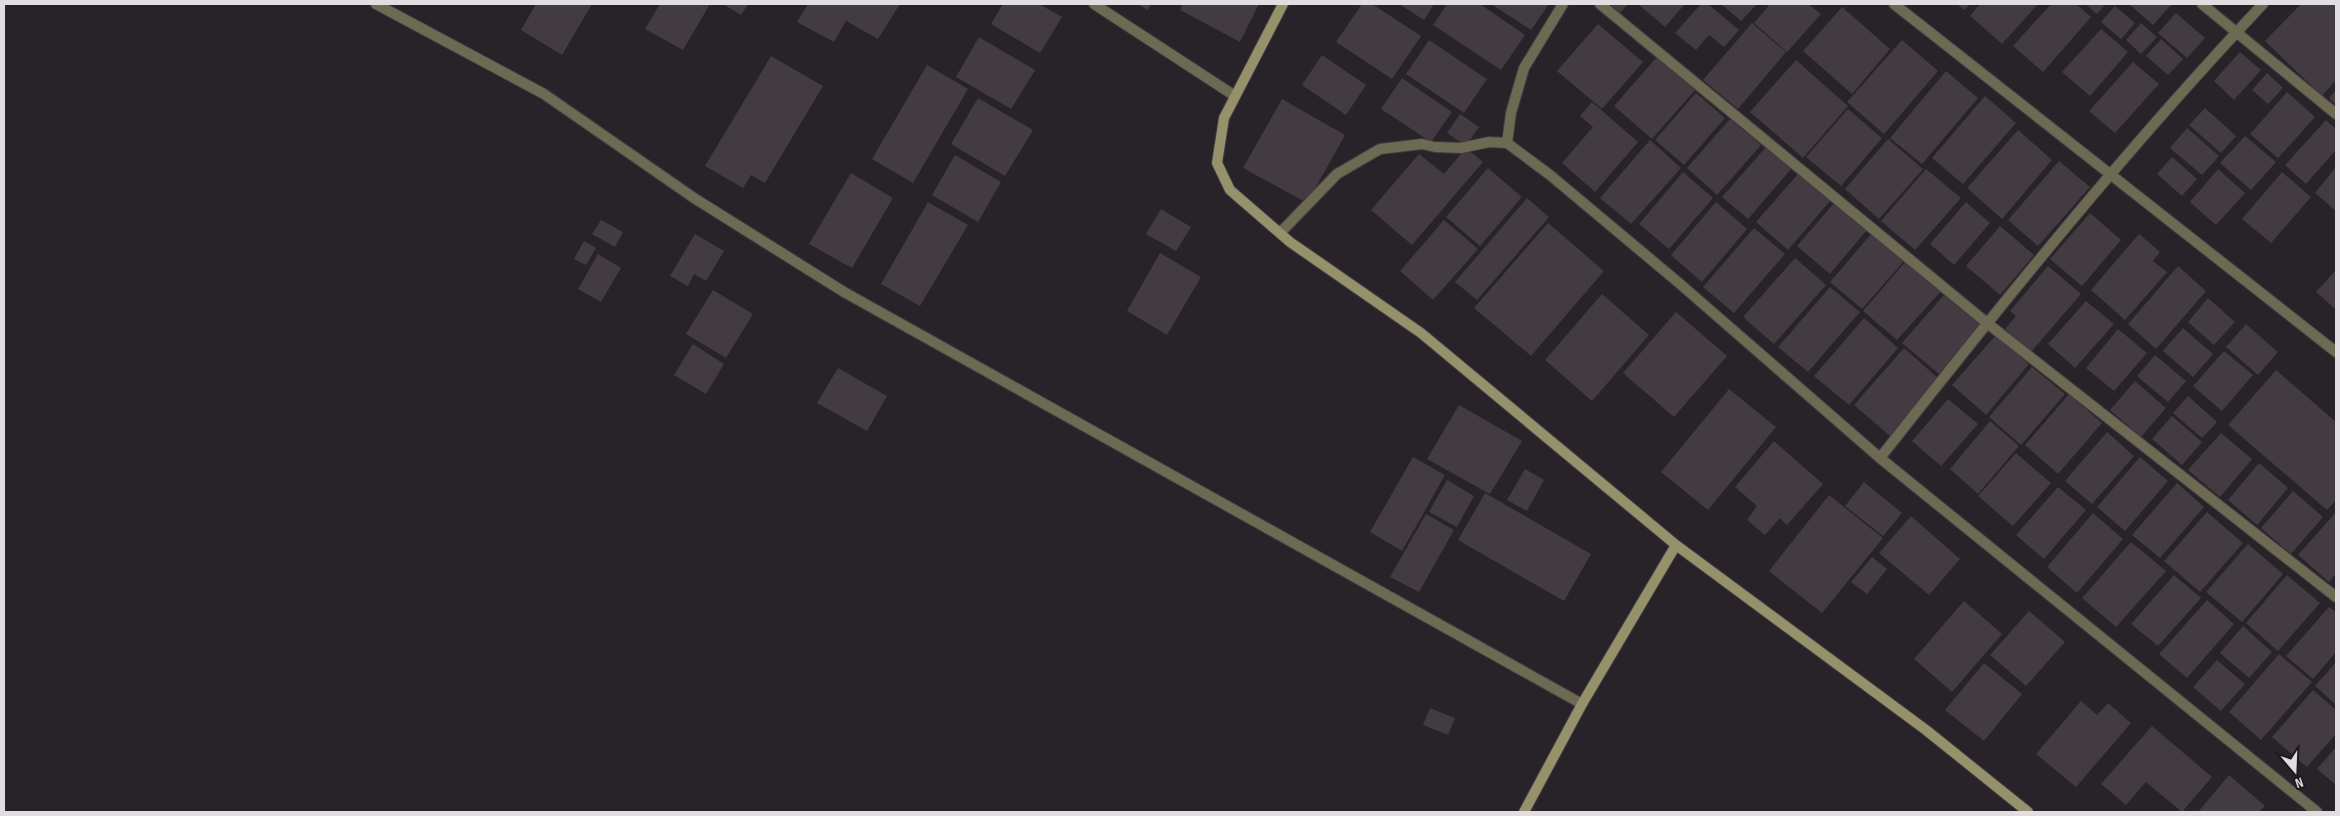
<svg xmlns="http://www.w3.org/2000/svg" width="2340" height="816" font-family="'Sofia Sans Condensed',sans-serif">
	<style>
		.building { fill: #423b42 }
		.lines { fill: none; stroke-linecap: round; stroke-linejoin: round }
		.lane-casing { stroke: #423c43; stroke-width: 12 }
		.street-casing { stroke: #423c43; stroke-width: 12 }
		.secondary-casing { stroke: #423c43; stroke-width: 12 }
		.lane { stroke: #6c6a52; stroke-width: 10 }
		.street { stroke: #6c6a52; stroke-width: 10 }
		.secondary { stroke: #95926b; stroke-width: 10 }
	</style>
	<rect width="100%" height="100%" fill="#282229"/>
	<path class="building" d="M536,4h56l-30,51 -41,-25z
		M660,4h50l-27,46 -38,-21z
		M723,4h25l-7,11z
		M808,4h92l-22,35 -32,-18 -12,21 -37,-20z
		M1003,4h36l23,13 -22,36 -49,-29z
		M1137,4h14l-3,6z
		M1183,4h76l-19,38 -60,-32z
		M1362,4h10l49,32 -29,43 -56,-37z
		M1399,4h35l-10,16z
		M1447,4h33l45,31 -24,35 -68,-45z
		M1491,4h58l-18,26z
		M1609,4h19l-8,9z
		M1638,4h47l-20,23z
		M1701,4h7l31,26 -15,17 -15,-12 -13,15 -21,-17z
		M1721,4h36l-16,17z
		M1770,4h38l13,10 -34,38 -33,-29z
		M1957,4h13l-6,6z
		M1980,4h58l-36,40 -32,-28z
		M2051,4h25l15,13 -48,55 -30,-26z
		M2085,4h21l-9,10z
		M2129,4h43l-19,21z
		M2301,4h35v76l-14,16 -57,-55z
		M2115,6l20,17 -14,16 -20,-17z
		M1842,7l48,42 -38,45 -49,-43z
		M2176,13l29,25 -18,20 -29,-25z
		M1752,23l34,29 -48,57 -35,-29z
		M2141,23l16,14 -16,17 -15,-14z
		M1598,24l45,38 -41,47 -45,-38z
		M2101,29l27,23 -38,44 -28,-24z
		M979,37l56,33 -24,39 -55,-32z
		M2161,39l22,20 -15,16 -22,-19z
		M1429,40l58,39 -23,34 -58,-39z
		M1902,40l36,31 -54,63 -37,-32z
		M2240,52l21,18 -27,30 -20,-19z
		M1322,55l44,30 -20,30 -44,-30z
		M771,56l52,30 -58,97 -14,-8 -8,13 -38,-22z
		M1657,57l38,33 -43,49 -38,-33z
		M1796,60l52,46 -45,52 -53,-46z
		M2133,62l26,22 -44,49 -26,-22z
		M927,65l41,24 -55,94 -41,-24z
		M1946,71l32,27 -56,66 -32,-26z
		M2267,73l16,15 -15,16 -16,-14z
		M1402,78l50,34 -21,30 -50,-33z
		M2336,90v15l-7,-7z
		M2287,92l28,25 -37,41 -28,-24z
		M1696,93l29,25 -41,47 -29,-25z
		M1985,96l31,27 -53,61 -31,-26z
		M978,98l55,32 -28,46 -54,-32z
		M1282,99l63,36 -38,68 -64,-35z
		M1592,102l46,40 -43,50 -33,-29 31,-36 -13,-11z
		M2205,108l31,28 -15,17 -32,-28z
		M1848,109l34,29 -41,48 -35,-29z
		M1460,114l19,13 -13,19 -19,-13z
		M1730,119l31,26 -44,50 -30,-27z
		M2326,120l10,9v21l-30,34 -21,-19z
		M2187,128l32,28 -17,19 -32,-27z
		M2018,130l34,30 -50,59 -35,-31z
		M2245,136l31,26 -25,28 -31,-27z
		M1888,139l35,30 -44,50 -34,-30z
		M1650,140l31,28 -50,56 -31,-26z
		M1766,147l25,22 -43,50 -26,-22z
		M1466,148l17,14 -71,83 -41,-35 48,-56 25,20z
		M955,155l46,27 -23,40 -46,-27z
		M2172,157l25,22 -15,17 -25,-22z
		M2059,161l31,26 -52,59 -30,-26z
		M2336,167v44l-21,-18z
		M1488,168l34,29 -42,49 -34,-29z
		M1926,169l35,29 -46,52 -34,-29z
		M2218,169l27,24 -29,32 -26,-23z
		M1683,172l30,26 -44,51 -30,-25z
		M2282,172l29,25 -40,46 -29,-24z
		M851,173l42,25 -41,70 -43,-24z
		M1798,174l32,27 -42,49 -32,-28z
		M1527,198l22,19 -72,83 -22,-18z
		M928,202l40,23 -48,81 -39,-22z
		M1716,202l31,27 -45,53 -31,-27z
		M1835,202l32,28 -37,44 -33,-28z
		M1966,202l24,21 -36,42 -24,-21z
		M1161,209l30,18 -15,24 -30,-17z
		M2090,213l31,27 -39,46 -32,-27z
		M601,220l22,12 -8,15 -23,-13z
		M1444,220l34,29 -45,51 -33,-29z
		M1548,223l56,48 -73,85 -57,-48z
		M2000,226l34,29 -34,40 -34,-29z
		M1754,228l31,26 -51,59 -31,-26z
		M1872,233l32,28 -42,48 -32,-27z
		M695,234l29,17 -18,30 -12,-7 -6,12 -18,-10z
		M2139,234l21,18 -7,9 14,11 -42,48 -34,-30z
		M584,241l12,7 -10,17 -12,-6z
		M1160,253l41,24 -34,58 -40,-24z
		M598,254l23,14 -20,34 -23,-13z
		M1795,258l31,27 -52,59 -31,-27z
		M1906,261l35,30 -44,49 -34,-29z
		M2048,266l33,28 -50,58 -26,-23 11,-13 -6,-5z
		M2178,266l28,25 -50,58 -28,-25z
		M2336,270v36l-2,2 -18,-16z
		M1830,287l30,25 -52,60 -30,-25z
		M713,290l40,24 -27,44 -40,-24z
		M1602,294l47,41 -57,66 -47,-41z
		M1944,295l37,31 -42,48 -37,-31z
		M2208,298l27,24 -21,23 -26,-23z
		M2086,301l28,23 -39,44 -27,-24z
		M1676,312l51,44 -53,61 -51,-44z
		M1864,318l34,30 -49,57 -35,-29z
		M2246,324l32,28 -20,23 -32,-28z
		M2183,328l30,26 -20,23 -30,-26z
		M2118,329l29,24 -33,38 -28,-23z
		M1996,335l33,29 -43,51 -34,-30z
		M693,344l31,20 -18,30 -32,-19z
		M1904,348l35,31 -49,57 -36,-31z
		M2224,351l29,24 -31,36 -29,-25z
		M2155,355l31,26 -18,21 -31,-26z
		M2032,367l33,27 -44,51 -32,-28z
		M838,368l49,28 -20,35 -50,-28z
		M2276,370l60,52v78l-9,10 -99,-85z
		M2135,381l31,27 -25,29 -31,-27z
		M1729,389l47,38 -68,83 -47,-38z
		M2069,394l33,29 -44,51 -33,-29z
		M2188,396l29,26 -15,16 -29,-25z
		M1948,399l30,25 -37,42 -29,-25z
		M1459,405l63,36 -32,53 -63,-35z
		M2172,416l30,26 -20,23 -30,-26z
		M1990,421l29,25 -41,48 -28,-25z
		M2107,432l27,24 -42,48 -27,-23z
		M2221,433l31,26 -32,38 -32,-27z
		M1774,441l49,43 -36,41 -7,-7 -15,17 -18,-15 10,-14 -22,-19z
		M2016,453l35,30 -38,43 -35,-30z
		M1413,457l32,18 -43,76 -32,-19z
		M2140,457l28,24 -43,50 -28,-24z
		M2259,463l29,25 -31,37 -29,-25z
		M1525,469l19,11 -17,31 -20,-11z
		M1447,480l27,16 -17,31 -28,-15z
		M1864,482l38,31 -19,23 -38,-30z
		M2177,483l27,24 -44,51 -28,-23z
		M2058,487l28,23 -42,49 -28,-24z
		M2293,491l30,26 -32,37 -30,-26z
		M1485,493l106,61 -27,47 -106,-61z
		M1829,495l54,43 -61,75 -53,-42z
		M2207,512l36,31 -43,49 -36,-31z
		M2336,512v62l-7,8 -31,-27z
		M2093,513l30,26 -46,54 -30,-26z
		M1426,514l28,16 -35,62 -29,-15z
		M1911,516l49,43 -31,36 -50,-42z
		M2131,542l35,29 -50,56 -34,-29z
		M2248,544l35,30 -41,48 -36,-30z
		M1872,557l15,12 -20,25 -16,-12z
		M2174,575l27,23 -43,48 -27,-22z
		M2287,575l33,28 -42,48 -32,-28z
		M2207,600l27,24 -47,54 -28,-24z
		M1964,601l38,33 -50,58 -38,-33z
		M2329,607l7,5v40l-23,27 -27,-23z
		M2029,611l36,31 -39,44 -36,-31z
		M2243,626l29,26 -23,26 -29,-25z
		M2279,654l33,28 -51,58 -32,-28z
		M2217,660l28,24 -24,27 -28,-24z
		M2336,662v43l-21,-19z
		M1984,663l38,31 -38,47 -39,-31z
		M2313,690l23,20v24l-29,33 -35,-30z
		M2081,701l16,14 11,-12 23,20 -55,64 -40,-33z
		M1430,708l25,10 -7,17 -25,-10z
		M2152,726l60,51 -30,35 -36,-30 -20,23 -25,-21z
		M2336,747v38l-19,-16z
		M2229,775l36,31 -6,6h-61z"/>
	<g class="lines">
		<g class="lane-casing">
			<path id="lane" d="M1280,233l57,-59 43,-25 42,-5 13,3 26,1 28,-6 18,1"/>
		</g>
		<g class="street-casing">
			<path id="street" d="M376,4l168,90 150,104 150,94 738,412
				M1094,4l141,92
				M1563,4l-39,64 -13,45 -4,30 43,32 129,108 201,175 437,354
				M1600,4l387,319 349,274
				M1894,4l442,348
				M2202,4l134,110
				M1880,458c123,-156 247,-310 383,-454"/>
		</g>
		<g class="secondary-casing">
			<path id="secondary" d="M1283,4l-59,114 -7,45 13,27 60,52 131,91 255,212 250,185 102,82
				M1524,812l58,-108 94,-159"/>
		</g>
		<use href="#lane" class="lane"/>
		<use href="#street" class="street"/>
		<use href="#secondary" class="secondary"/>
	</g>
	<rect width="2340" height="816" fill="none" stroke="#e1dde1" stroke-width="10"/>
	<g transform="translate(2295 771) rotate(161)" stroke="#1f191f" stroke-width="4" paint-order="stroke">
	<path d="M0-4L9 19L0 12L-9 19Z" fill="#e1dde1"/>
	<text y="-8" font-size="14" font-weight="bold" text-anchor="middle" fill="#e1dde1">N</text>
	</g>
</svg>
